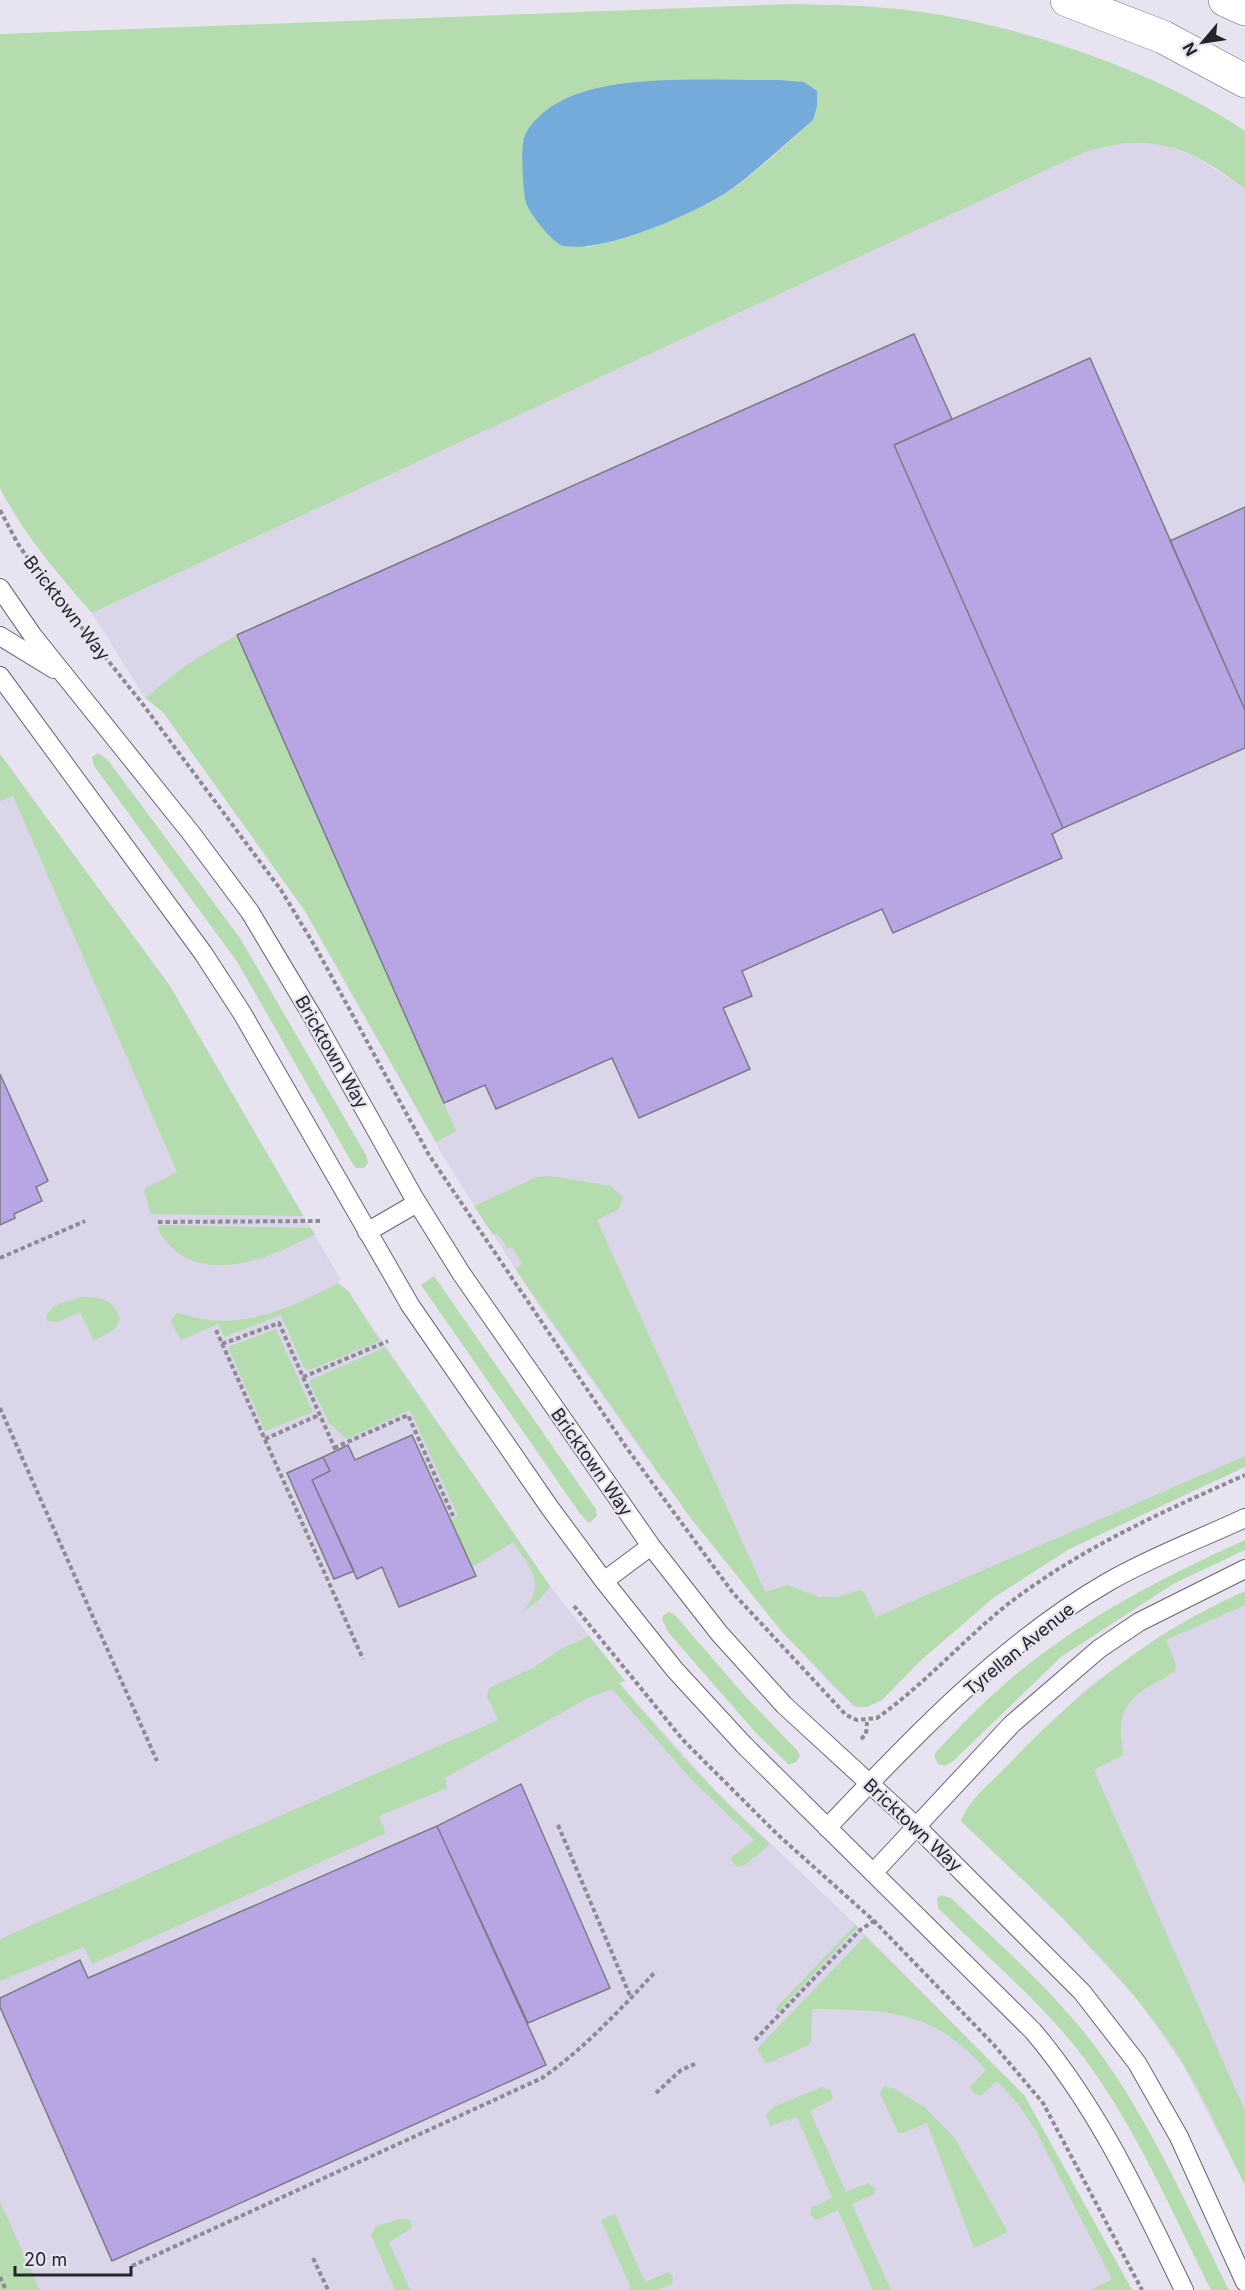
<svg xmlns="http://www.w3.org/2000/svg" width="1245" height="2290" font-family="Inter,sans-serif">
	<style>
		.built { fill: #dad5e8 }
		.green { fill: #b5dcaf; fill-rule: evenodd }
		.water { fill: #74abda }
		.building { fill: #b7a5e4; stroke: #7d7a86; stroke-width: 1.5 }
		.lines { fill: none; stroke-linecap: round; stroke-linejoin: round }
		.lane-casing { stroke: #686571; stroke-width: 20 }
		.secondary-casing { stroke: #686571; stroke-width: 34 }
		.path { stroke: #8d8a94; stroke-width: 4; stroke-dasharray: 4.5 3; stroke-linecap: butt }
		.lane { stroke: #fff; stroke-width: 18 }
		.secondary { stroke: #fff; stroke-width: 33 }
		.labels { text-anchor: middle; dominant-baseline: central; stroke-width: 4.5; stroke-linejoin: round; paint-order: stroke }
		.street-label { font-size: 18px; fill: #262429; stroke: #e7e3f1 }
	</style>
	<rect width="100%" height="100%" fill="#e7e3f1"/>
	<path class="built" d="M1142,141l23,4 31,12 49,32v1278l-176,82 -76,49 -73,63 -38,39 -22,8 -6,-2 -23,-21 -71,-80 -102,-131 -116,-164 -95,-147 -142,-252 -142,-199 -18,-14 -53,-85 991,-460 22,-8z
		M0,754l170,232 171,294 -3,3 10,8 202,295 75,95 -6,2 101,112 138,132 166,168 108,195h-1111l-21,-44z
		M1245,1591v594l-62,-120 -45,-65 -75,-81 -102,-98 8,-15 37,-39 82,-80 75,-53z"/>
	<path class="green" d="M792,4c32,1 64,1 95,4 112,9 266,60 358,123v58c-54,-42 -95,-59 -162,-36l-991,460c-35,-40 -68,-78 -92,-125v-454zM780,80l33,40c-27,24 -54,51 -84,71 -42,27 -93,44 -141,56l-62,-44 -2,-67 209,-55z
		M237,635l219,496 -20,11 -131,-231 -142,-199 -18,-14 44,-35z
		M98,753l9,6 133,179 126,217 2,8 -4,5h-8l-4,-5 -114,-200 -144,-197 -2,-9z
		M0,754l170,232 133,230 -153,-2 -6,-25 33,-17 -164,-376 -13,5z
		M550,1176l61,10 12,11 -4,12 -22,11 168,372 22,-7 32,12h18l22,-7 5,2 12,25 369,-161v11l-176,82 -76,49 -73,63 -38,39 -15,7 -13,-1 -72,-74 -93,-116 -174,-247 7,-5 -10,-17 -4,2 -11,-16 -4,2 -19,-29 63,-29z
		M161,1225l150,3 4,6c-50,27 -123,57 -158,-6z
		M434,1276l162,233 1,7 -8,7 -8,-8 -160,-230z
		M338,1283l10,8 32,50 -71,29 -5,-2 -23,-53 -57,22 -6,-13 -37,16 -10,-19 6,-8c10,2 21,6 32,7 44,5 91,-16 129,-37z
		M82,1297c18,0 32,2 38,21l-5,11 -21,12 -14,-29 -23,10 -10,-1 -1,-6 8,-9z
		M276,1329l37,83 -48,19 -37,-84z
		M385,1347l165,239 -11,14 -19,14c28,-29 12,-44 -7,-72l-41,25 -22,-47 8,-4 -48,-106 -63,29 -18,-16 -19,-39 1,-4z
		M1245,1540v10l-72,34 -112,73 -109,105 -7,4 -7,-2 -4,-8 3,-5c30,-32 62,-65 97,-91 65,-50 136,-86 211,-120z
		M1245,1591v14l-79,35 10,25 -1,6c-23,16 -52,22 -54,56 -1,9 2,19 2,28l-29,15 151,341v74c-25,-51 -49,-107 -83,-153 -57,-79 -131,-144 -201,-211 7,-20 28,-37 43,-52 71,-75 146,-136 241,-178z
		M670,1612l5,3 69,80 53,55 3,6 -4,6 -7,3 -33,-32 -88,-101 -6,-13 1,-4z
		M589,1636l36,45 -6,2c47,57 97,112 151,161l-25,21 -9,2 -5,-9 23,-18 -63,-61 -79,-90 -24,9 -143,80 2,10 -68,28 7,17 -294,131 -8,-17 -84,34v-42l498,-219 -11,-24 2,-8 44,-20 28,-19z
		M941,1895l10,3c50,48 105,95 146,151 53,72 92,161 132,241h-18c-39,-78 -75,-162 -127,-232 -42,-56 -97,-100 -146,-150l-1,-10z
		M855,1925l3,2 -80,85 -3,-3z
		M865,1936l159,159 108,195h-41l21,-11 -76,-148 -18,-27 -21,-23 -15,14 -8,-1 -4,-7 16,-17c-53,-61 -98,-60 -174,-61l-1,33 -2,3 -38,17 -5,1 -9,-14z
		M884,2086l11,3 29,18 30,30 54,95 -34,16 -47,-125 -24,10 -5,-1 -18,-38z
		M822,2087l9,3 2,9 -23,12 36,81 22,-9 8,6 -2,5 -22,10 39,86h-18l-35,-80 -22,10 -6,-5 2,-8 20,-9 -35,-81 -27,9 -4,-11 7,-8z
		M0,2202l40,88h-40z
		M615,2214l30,68 23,-10 5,5 -1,7 -15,6h-28l2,-2 -30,-68z
		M401,2219l9,1 2,8 -23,14 21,48h-15l-24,-55 5,-9z"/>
	<path class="water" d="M780,80l24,2 13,9v15l-4,14c-27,23 -54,49 -83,70 -33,23 -126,63 -166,56 -11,-2 -34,-32 -38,-43 -3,-12 -6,-57 -1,-68 6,-13 23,-28 36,-34 54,-29 157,-20 219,-21z"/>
	<path class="building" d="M914,334l38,85 -58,26 169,383 -11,6 10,24 -169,75 -11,-24 -140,62 10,25 -29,12 27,61 -111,49 -27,-60 -116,51 -11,-24 -41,18 -207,-468z
		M1090,358l155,352v38l-182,80 -169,-383z
		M1245,507v203l-75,-169z
		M0,1074l48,107 -12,6 6,14 -28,13 1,4 -15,7z
		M412,1435l64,141 -77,31 -17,-40 -25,12 -45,-99 18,-9 -7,-14 25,-12 7,15z
		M323,1457l7,14 -18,9 42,91 -20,8 -47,-106z
		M521,1784l89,204 -82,35 -91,-197z
		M437,1826l109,239 -434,196 -112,-254v-9l80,-38 8,18z"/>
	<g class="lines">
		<g class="lane-casing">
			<path id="lane" d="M0,588l33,48 158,197 59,79 64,107 99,177 48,77 190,273 68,87 65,72 134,123 164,164 55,71 42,74 66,145
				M0,636l54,33
				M0,676l203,277 39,60 168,292 140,203 54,73 71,89 69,75 289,286c66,78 107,168 151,259
				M367,1232l50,-29
				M604,1581l47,-35
				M827,1828c84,-89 174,-184 281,-246 43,-25 92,-43 137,-64
				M873,1873l139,-149 87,-75 40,-27 106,-53"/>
		</g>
		<g class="secondary-casing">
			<path id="secondary" d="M1067,0l96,37 82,44
				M1225,0l20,9"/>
		</g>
		<path class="path" d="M0,510l18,34 21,30 102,128 140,188 35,58 113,207 197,292 107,146 113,122 11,5 20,-2c47,-33 86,-78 131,-114 73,-56 154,-92 237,-129
			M158,1222l162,-1
			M0,1258l85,-37
			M216,1330l147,329
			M222,1344l57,-21 57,128
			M303,1377l85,-36
			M0,1408l157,353
			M265,1439l54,-24
			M334,1448l74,-33 45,101
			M574,1606l109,134 94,94 97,87 120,124 49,58 99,187
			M861,1739l5,-5 1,-12
			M558,1825l73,173
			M755,2040l105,-110 14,-9
			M656,2093l25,-23 14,-6
			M313,2258l15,32
			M132,2266l410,-188c42,-29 79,-69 114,-107
			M0,2277l6,13"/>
		<use href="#lane" class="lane"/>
		<use href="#secondary" class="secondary"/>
	</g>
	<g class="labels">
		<g class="street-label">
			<text transform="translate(67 608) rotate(52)">Bricktown Way</text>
			<text transform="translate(332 1052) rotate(60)">Bricktown Way</text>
			<text transform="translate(592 1462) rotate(55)">Bricktown Way</text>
			<text transform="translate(1019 1649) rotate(-39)">Tyrellan Avenue</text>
			<text transform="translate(913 1825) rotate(43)">Bricktown Way</text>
		</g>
	</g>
	<g transform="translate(1203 42) rotate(241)" stroke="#e7e3f1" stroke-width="4.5" paint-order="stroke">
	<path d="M0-4.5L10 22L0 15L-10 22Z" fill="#262429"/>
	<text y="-9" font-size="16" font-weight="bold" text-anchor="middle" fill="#262429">N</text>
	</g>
	<path d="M15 2266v9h116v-9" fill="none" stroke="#262429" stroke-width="3"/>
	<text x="24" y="2266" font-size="18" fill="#262429" stroke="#e7e3f1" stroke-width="4.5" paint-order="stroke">20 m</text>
</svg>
